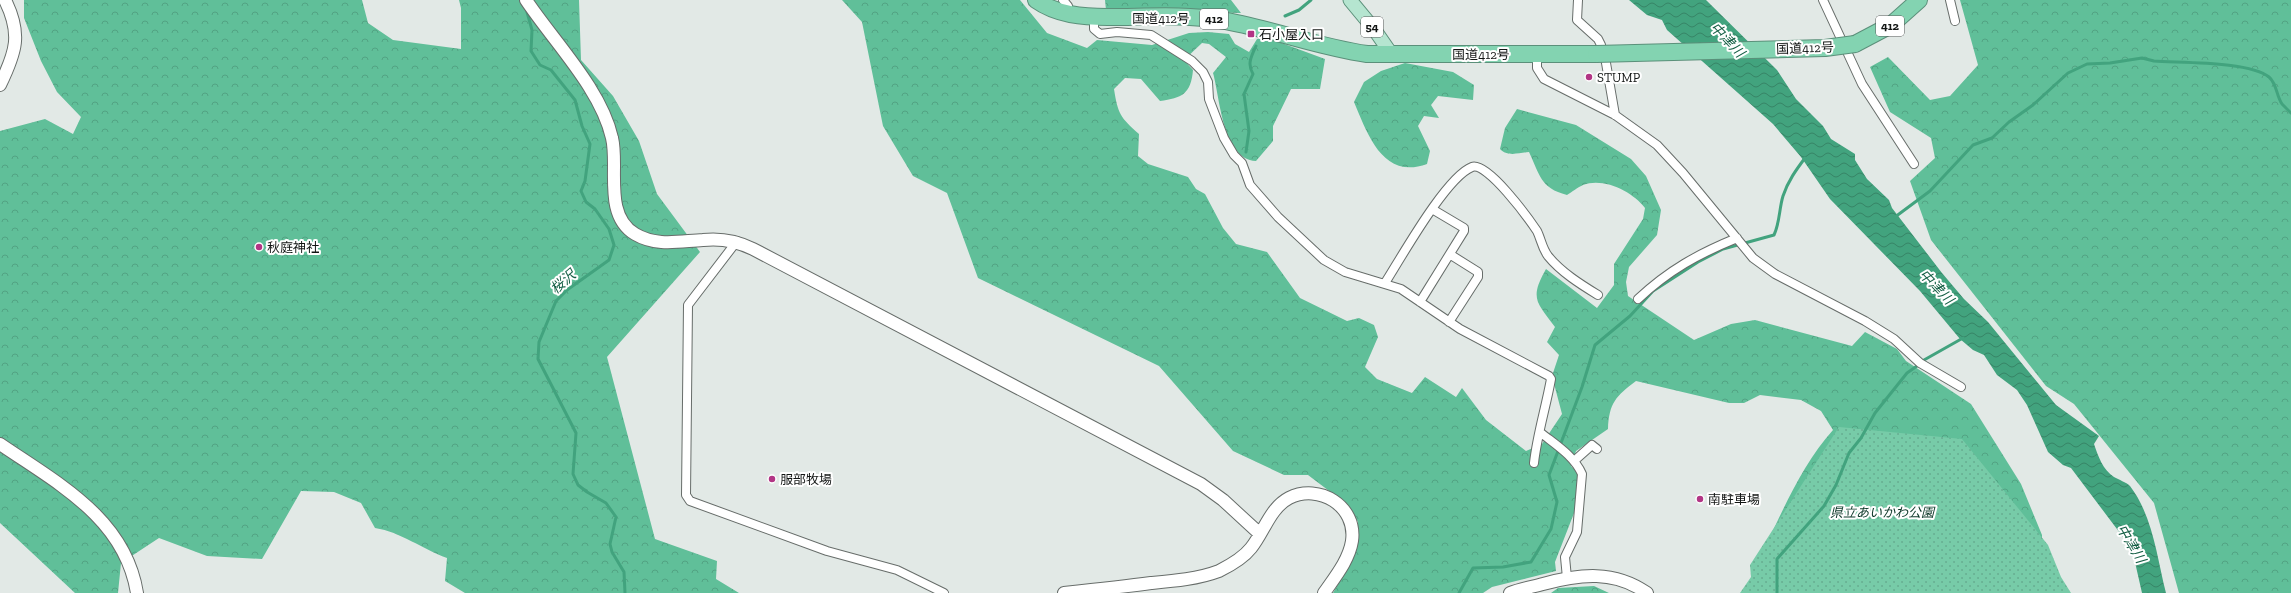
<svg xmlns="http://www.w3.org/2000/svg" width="2291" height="593" font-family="'Zilla Slab','Noto Sans JP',serif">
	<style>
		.forest { fill: url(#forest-crowns) }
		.park { fill: url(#park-dots) }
		.water { fill: url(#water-waves) }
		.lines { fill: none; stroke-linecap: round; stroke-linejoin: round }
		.stream { stroke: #42a37e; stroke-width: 3 }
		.street-casing { stroke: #676d6a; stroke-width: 10 }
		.secondary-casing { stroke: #676d6a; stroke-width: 14 }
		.primary-casing { stroke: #5b907a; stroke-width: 15 }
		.highway-casing { stroke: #5b907a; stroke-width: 18 }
		.street { stroke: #fff; stroke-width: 8 }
		.secondary { stroke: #fff; stroke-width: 12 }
		.primary { stroke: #b5e5d0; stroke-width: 13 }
		.highway { stroke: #83d3b1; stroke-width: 16 }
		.highway-bridge-casing { stroke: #5b907a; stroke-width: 18; stroke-linecap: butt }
		.highway-bridge { stroke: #83d3b1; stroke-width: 16 }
		.poi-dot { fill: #b23585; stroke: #fff; stroke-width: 1.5 }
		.labels { text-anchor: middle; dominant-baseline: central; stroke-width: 4; stroke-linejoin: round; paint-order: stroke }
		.shield { fill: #fff; stroke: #595b5a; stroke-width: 1 }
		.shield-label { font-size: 12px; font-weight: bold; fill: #121514 }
		.street-label { font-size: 13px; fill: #121514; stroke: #fff }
		.poi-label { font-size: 13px; fill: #121514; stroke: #fff; text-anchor: start }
		.park-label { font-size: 13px; font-style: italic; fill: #0b3727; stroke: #fff }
		.water-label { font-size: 14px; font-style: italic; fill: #166046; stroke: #fff }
	</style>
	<defs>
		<pattern id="forest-crowns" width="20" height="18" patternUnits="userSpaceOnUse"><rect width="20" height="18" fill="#60bf99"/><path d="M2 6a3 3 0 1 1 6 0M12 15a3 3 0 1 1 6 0" fill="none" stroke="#52a383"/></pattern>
		<pattern id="park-dots" width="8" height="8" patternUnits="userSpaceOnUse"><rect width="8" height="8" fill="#77cba8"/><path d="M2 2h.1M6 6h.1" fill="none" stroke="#66ad90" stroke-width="1.8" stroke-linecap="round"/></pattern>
		<pattern id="water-waves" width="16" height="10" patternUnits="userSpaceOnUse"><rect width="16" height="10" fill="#42a37e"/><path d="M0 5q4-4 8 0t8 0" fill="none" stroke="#368466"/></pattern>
	</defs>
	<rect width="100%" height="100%" fill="#e2e9e6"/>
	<path class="forest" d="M24,0h338l6,23 25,17 68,9v-41l-2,-8h120l2,60 32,36 26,45 18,53 43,58 -93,105 48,182 62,22 -1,18 23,14h-274l-20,-12 2,-23c-25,-9 -46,-26 -72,-30l-14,-25 -27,-11 -33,-1 -39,68 -55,-3 -48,-18 -38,25 -3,30h-43l-75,-70v-392l45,-12 28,15 8,-17 -24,-25 -16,-31 -17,-43z
		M842,0h178l27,33 40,15 10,-8 55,5 37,-12 19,-1 21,2 6,10 14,8 8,-13 8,-2 60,22 -5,30h-29l-18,37v15l-17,20c-34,-2 -36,-64 -43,-88l13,-16 -17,-13 -7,-1 -18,17 9,10c-2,24 -11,28 -33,31l-19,-22 -16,-1 -11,11c4,25 6,28 25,45l-1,22 10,8 40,13 8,12 9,5 18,34 13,16 31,8 33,46 47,23 12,-3 15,7 4,12 -13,30 12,12 35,14 13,-16 31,20 6,-9 24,32 40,31 16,-7 20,-30 -10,-38 7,-21 -12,-13 8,-15c-18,-25 -26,-28 -9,-58l51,39 17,-23v-21l29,-45 2,-11c-12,-16 -41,-31 -62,-23 -5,2 -11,7 -16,10 -27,-7 -27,-20 -38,-43 -10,1 -22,5 -29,-3l5,-21 12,-19 59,16 55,34 15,17 15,34 -4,25 -28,32 -3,15 2,14 66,44 37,-16 24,-4 97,26 13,-14 32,17 9,12 65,43 50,80 21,51v19l-285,9c23,-45 42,-95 76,-133l-12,-19 -20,-11 -41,-5 -16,8h-15l-93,-22c-20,15 -27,22 -28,48l-32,22 -5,15 8,8 -3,34 -21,54 1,9 -64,16 -9,6h-150l13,-23 10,-22 2,-26 -9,-16 -41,-31h-24l-51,-24 -74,-85 -181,-88 -31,-85 -34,-17 -30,-50 -21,-104z
		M1105,0h126l10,13 -135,-3z
		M1960,0h331v593h-112l-25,-90 -80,-99 -28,-18 -115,-146 -21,-59 25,-23 -4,-20 -41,-26 -20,-45 18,-10 42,43 20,-4 28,-31z
		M1405,63l48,9 21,13 -1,15 -35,-4 -7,9 8,13 -15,-2 -6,10 12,25 -3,13c-44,16 -59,-29 -73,-62l10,-20 17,-11z
		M1594,586l15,7h-58l7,-5z"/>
	<path class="park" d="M1839,427l123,12 86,106 13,32 10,16h-331l11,-16 -1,-12z"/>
	<path class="water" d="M1629,0h77l71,70 19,29 27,27 8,13 24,15v6l12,19 22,21 3,8 50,65 22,26 24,23 68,83 43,31 -5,8c4,12 9,26 20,33 5,3 12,5 16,9 23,30 27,72 36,107h-24l-10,-44 -61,-81 -8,-3 -15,-13 -21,-47 -10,-15 -20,-15 -13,-20 -11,-5 -13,-11 -40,-48 -90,-92 -29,-42 -28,-33 -106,-94 -5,-10 -15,-5z"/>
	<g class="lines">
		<path class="stream" d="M527,12l5,18 -1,21 9,14 11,5 24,30 7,26 8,18 -5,37 -4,10 5,11 9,7 14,20 5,16 -5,15 -42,30 -11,11 -17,41 -1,17 38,74 -3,41 5,11 9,7 19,11 10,14 -6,27 2,8 12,20 1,21
			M1285,16l14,-6 12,-10
			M1246,152l3,-21 -5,-37 9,-20c-6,-10 -2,-17 3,-28
			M1895,217l35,-26 43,-46 19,-7 17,-16 24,-17 35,-32 19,-9 23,-1 32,-5 12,3c26,2 96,0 115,16 8,7 7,18 13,27 3,3 6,6 9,9
			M1924,360l39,-22
			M1459,593l14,-25 30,-1 28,-5 20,-33 6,-27 -8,-27 33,-88 13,-42 35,-29 23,-25 45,-29 25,-13 51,-14c6,-13 5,-26 9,-39 5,-15 13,-26 22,-38
			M1777,593v-34l47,-53 12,-21 13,-32 12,-15 14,-25 32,-40 10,-7"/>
		<g class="street-casing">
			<path id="street" d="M1063,0l5,6 -2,8
				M1578,0l-1,20 21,19 3,6 5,18 9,52
				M1823,0l39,84 52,80
				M1950,0l5,21
				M1094,17v12l6,5 17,-2 34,3 41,26 11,11 5,10 1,17 15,39 10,17 8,8 8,22 28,32 46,43 21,12 56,17 59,40 89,47 2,3c-5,28 -14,56 -17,84
				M1537,54v14l7,11 71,36 42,30 26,28 70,85 22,16 90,47 29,18 26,24 41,24
				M737,241l-49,64 -2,190 4,6 137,50 70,19 47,23
				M1385,283c16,-25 61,-106 87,-116 15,-6 57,52 65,64 4,8 5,17 11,25 13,16 32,28 50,39
				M1638,299c31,-29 60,-45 99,-61
				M1420,302l44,-71v-3l-32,-19
				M1449,322l29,-45v-5l-27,-17
				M1541,433c15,12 33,23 41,41l-5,58 -12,25 2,21
				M1574,461l18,-16 5,4"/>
		</g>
		<g class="secondary-casing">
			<path id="secondary" d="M526,0c28,42 75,89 86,138 7,28 -9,77 23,96 22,13 45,7 68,6 18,-2 34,1 50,9l448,235 22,16 37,34
				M0,85c16,-33 22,-51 5,-85
				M0,444c57,39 125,74 137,149
				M1064,593c29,-3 58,-6 87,-10 23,-2 47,-4 68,-12 10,-5 25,-14 32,-23 13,-16 19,-40 38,-50 30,-15 68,8 63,43 -3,19 -17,36 -28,52
				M1510,593c10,-4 22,-6 33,-9 37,-10 71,-14 104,9"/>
		</g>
		<g class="primary-casing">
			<path id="primary" d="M1350,0l24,29 18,26"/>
		</g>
		<g class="highway-casing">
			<path id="highway" d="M1036,0c21,15 47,17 72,17 37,0 76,-3 112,3 50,8 97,27 147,34h229
				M1855,44l36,-19 28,-25"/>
		</g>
		<use href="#street" class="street"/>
		<use href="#secondary" class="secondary"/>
		<use href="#primary" class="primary"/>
		<use href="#highway" class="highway"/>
		<g class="highway-bridge-casing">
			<path id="highway-bridge" d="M1596,54l229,-6 30,-4"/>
		</g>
		<use href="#highway-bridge" class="highway-bridge"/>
	</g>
	<g class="poi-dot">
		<rect x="1247" y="30" width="8" height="8" rx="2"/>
		<circle cx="1589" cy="77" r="4"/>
		<circle cx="259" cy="247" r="4"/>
		<circle cx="772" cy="479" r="4"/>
		<circle cx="1700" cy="499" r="4"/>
	</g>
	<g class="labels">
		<g class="shield">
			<rect x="1200" y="9" width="28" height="20" rx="3"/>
			<rect x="1876" y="16" width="28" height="20" rx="3"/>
			<rect x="1361" y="17" width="22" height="20" rx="3"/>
		</g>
		<g class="shield-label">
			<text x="1214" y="19">412</text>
			<text x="1890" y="26">412</text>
			<text x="1372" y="27">54</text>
		</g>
		<g class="street-label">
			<text x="1161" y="18">国道412号</text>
			<text transform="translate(1805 48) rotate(-2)">国道412号</text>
			<text x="1481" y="54">国道412号</text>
		</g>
		<g class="poi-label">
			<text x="1259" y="34">石小屋入口</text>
			<text x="1597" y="77">STUMP</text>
			<text x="267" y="247">秋庭神社</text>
			<text x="780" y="479">服部牧場</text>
			<text x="1708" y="499">南駐車場</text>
		</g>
		<g class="park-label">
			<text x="1882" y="512">県立あいかわ公園</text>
		</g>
		<g class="water-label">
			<text transform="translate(1727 40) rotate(46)">中津川</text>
			<text transform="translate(563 282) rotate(-41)">桜沢</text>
			<text transform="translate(1936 287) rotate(46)">中津川</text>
			<text transform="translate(2131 544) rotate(59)">中津川</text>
		</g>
	</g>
</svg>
